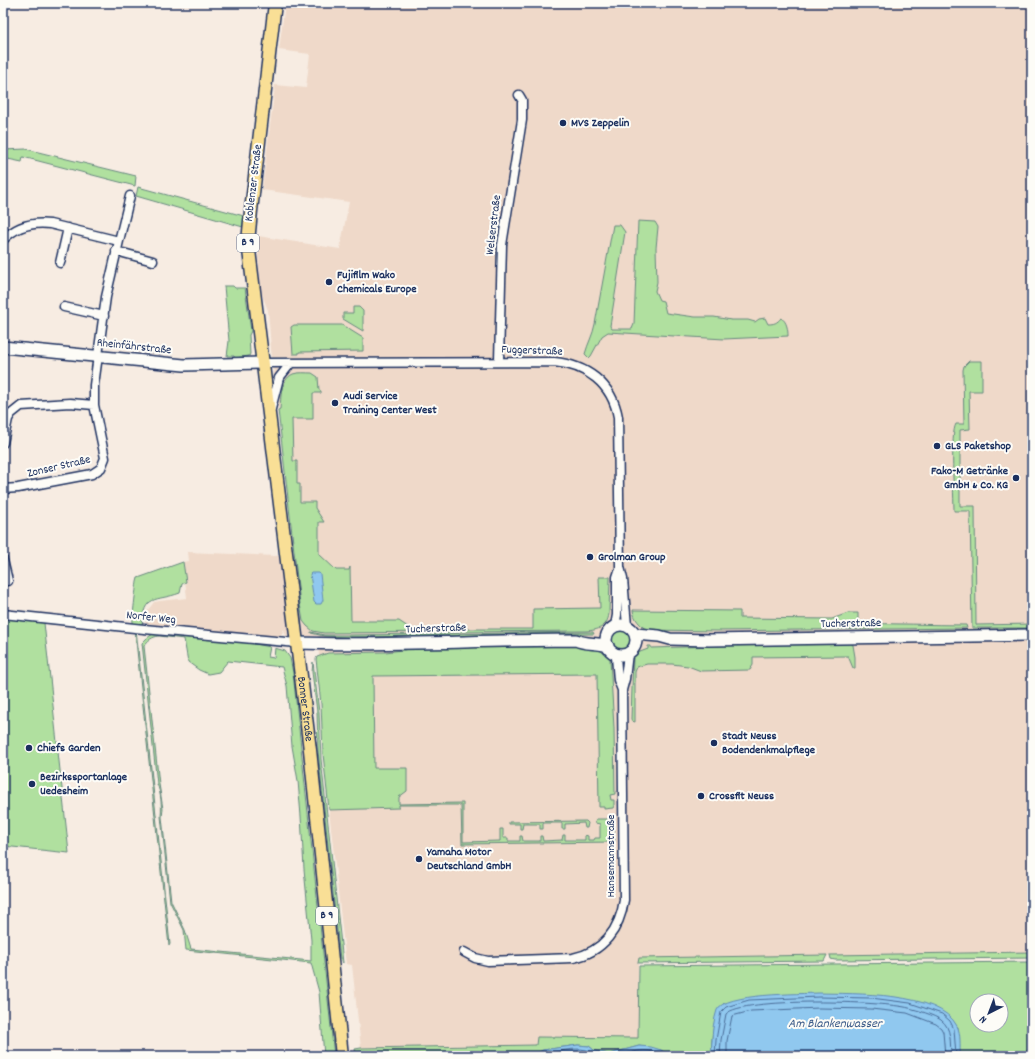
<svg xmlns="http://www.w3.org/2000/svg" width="1035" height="1059" font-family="Dekko,sans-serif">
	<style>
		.built { fill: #efd9c9 }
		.green { fill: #b0e09f; stroke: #66887e; fill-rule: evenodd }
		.water { fill: #90c8ef; stroke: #618bb5 }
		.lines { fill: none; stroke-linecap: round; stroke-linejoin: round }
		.shore { stroke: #4a6c98; stroke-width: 1 }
		.street-casing { stroke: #1b2f5e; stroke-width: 11 }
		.secondary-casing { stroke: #1b2f5e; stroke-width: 14 }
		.primary-casing { stroke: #1b2f5e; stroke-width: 15 }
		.street { stroke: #fdfcf7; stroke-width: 8 }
		.secondary { stroke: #fdfcf7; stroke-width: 11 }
		.primary { stroke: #f9df96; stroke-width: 12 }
		.poi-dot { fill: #1b2f5e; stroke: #fdfcf7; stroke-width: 1.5 }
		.labels { text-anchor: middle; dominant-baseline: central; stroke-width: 4; stroke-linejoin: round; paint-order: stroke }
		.shield { fill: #fdfcf7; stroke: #5f6c8c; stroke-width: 1 }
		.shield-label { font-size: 11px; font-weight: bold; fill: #1b2f5e }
		.poi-label { font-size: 12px; font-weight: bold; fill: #1b2f5e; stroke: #fdfcf7; text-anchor: start }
		.street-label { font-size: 12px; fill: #1b2f5e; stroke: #fdfcf7 }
		.water-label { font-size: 13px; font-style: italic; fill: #3e5d8a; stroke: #fdfcf7 }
	</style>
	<rect width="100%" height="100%" fill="#f7ece2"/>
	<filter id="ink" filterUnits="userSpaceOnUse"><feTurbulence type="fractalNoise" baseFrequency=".025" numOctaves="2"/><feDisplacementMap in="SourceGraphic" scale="8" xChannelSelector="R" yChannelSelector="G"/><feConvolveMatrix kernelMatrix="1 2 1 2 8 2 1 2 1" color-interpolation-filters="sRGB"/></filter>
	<g filter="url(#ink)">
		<path class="built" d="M285,3h747v949l-236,4 -158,7v75l-101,-1 -1,8 -175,3 -9,-83 -6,-1 -17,-154 -6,-56 -2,-50 -5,-45 3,-3 -2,-20h-31l-2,-7 -3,6 -4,2 -46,-1 -4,-5h-7l-4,4 -71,-7 3,-18 6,-8 6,-1 27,-3 -4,-36 6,-1 -1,-9 87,4 20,-2 -24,-205 -3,-39 -7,-18 -3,-37v-19l82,13 9,-47 -87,-12 13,-105 31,3 4,-34 -31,-4z"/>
		<path class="green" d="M26,149l110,27 -1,10 -112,-29 -1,5 -19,-4v-8z
			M138,187l106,29 -1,11 -107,-31z
			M638,221l17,1 3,5 -2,21 1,34 -2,9 4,9 4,1 3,12 29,4h19l17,3h17l7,2 4,-3 6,-1 3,6c6,0 9,-1 13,-6 6,3 7,12 7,18l-64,3 -116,-7 -6,4 -11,20 -2,2 -4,-4c3,-11 8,-19 10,-30l18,-99h7l5,7 -15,94 2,3h20l2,-5z
			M224,286h9l2,2h10l6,43 -2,4 1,19 -1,2 -14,2 -1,-2h-7l2,-15z
			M353,307h6l4,4v20l-20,-12v-6h10z
			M294,325h48l21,13v13l-64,1v2h-6l-2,-27z
			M969,361h13v30h-13l1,38 -10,1v76h15l1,119 56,-1v4h-60l-2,-117h-16c0,-14 -4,-78 2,-87h8l-1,-54 1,-4z
			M312,373l6,4 1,13 2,1v2h-8v26h-21l1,42h4v23h3v18h15v6l9,14h-5v32l17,16h13l1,-3 1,54h48l12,8h122v-20l67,-1 -1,-31h11l-1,37c-2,14 -11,16 -23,17l-262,2 -11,-2 -6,-5 -4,-5 -3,-17 -22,-194 2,-1c1,-11 0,-29 13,-35 5,-2 14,-1 19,-1z
			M183,562l3,20 -4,2 -2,9c-24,9 -37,0 -38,34 -4,-1 -7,-2 -9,-5 -1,-2 3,-34 4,-40l1,-4z
			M633,610l107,1v7l92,1 16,-6h10v11c37,-1 72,1 108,1l1,3 -251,3 -69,-1c-7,-5 -13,-11 -14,-20z
			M3,616l133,14 34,314 -1,2 -34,-314 -91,-9 25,230 -66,-7z
			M611 640a10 10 0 1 1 20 0a10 10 0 1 1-20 0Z
			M156,632l90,10 24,5 -2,10 6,1 1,-10 10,3 5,7 3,15 41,383h-10l-5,-64 -8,-29 -125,-13 -2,-20 -14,-28 -9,-86c1,-10 0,-23 -4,-32l-15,-141 5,-5zM159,636l25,3 4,23 11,8 9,4 11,-2 9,-11 54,6 5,19 5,60 6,35 3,35 3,53 7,71v21l-120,-12 -6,-19 -14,-29 -9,-84 1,-8 -4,-25 -15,-138c4,-6 8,-9 15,-10z
			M311,632l13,3h26l243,-3 1,2 -244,3 -26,-1 -13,-3z
			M849,642l4,3 2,12v11h-2l-5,-12 -95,1v8l-3,5 -49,1 -13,-5 -16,-2h-25l-10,3 -2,5v50l-3,-1 -1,-2 2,-61 7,-6 8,-3v-3h3v2z
			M594,646v3l7,2 9,8 4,69 1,66 -5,1 1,5h3v6l-1,2 -9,1v-2h-5l-2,-133 -224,2 1,92h33v23l-8,6v7l64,-1v39l37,-1v-12h3v9h5v3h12v-5h2l1,5h17v-5h2l1,5 19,-1 1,-5h2v5h20v-5l3,1v4h6l1,-2h5v-14l-5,-1 1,-4h15l3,2 1,21 -153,2 -1,-39h-62v3l-70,2 -6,-56 -2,-50 -5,-45 1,-2 11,-4 57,-1 36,-4z
			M313,662l6,50 2,47 22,204 -3,-4 -22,-208 -1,-39 -5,-40z
			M586,821l2,2 -1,5h-2l-1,-5 -19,1v5h-3v-6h-19v6h-3v-5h-17l-1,5h-2v-5h-11v-2z
			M1032,952v6l-197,2 -4,-1 -1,-4z
			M827,955l-3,6 -186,2 1,-5z
			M1032,962v94h-72l-2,-29 -234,-24c-9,8 -11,25 -12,37 -1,5 1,11 -2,16h-41l-8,-6 -22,-4 -30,8 -14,-3 -6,-5 -11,-1 -35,5 -11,6 -18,-1 -1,1h-157l-1,-7 6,-1 175,-3 1,-8 101,1 1,-72zM977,1001h24v24h-24z"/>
		<path class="water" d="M311,573h8l1,1 3,26 -2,4h-5l-2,-2 -4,-28z
			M819,993c34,1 120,-2 138,33 4,7 3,21 3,30h-250c3,-5 1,-10 2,-15 0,-9 2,-22 5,-31 7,-17 84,-16 102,-17z
			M578,1045l11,1 6,5 14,3 30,-8 12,1 10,3 8,6h-137l11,-6z"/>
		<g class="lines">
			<path class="shore" d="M540,1056l5,-2c11,-2 30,-7 41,-4 4,1 6,5 11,6
				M618,1056c15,-4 30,-10 44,0
				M715,1056l1,-16 5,-28 5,-5 23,-7 70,-3 52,1 39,5 32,11 8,7 4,8 2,27
				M720,1056l1,-16 5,-26c15,-17 158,-13 183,-6 8,2 25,7 32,12 11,8 9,23 10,36
				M727,1056v-15l5,-25 19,-5 68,-3 52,1 36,4 29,11 5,4 2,4 2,24"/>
			<g class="street-casing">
				<path id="street" d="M3,240c12,-13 29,-18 47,-16l69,17 -13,56 -12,88v20l11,53 -4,10 -9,6 -74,14 -15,1
					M119,241l11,-45
					M116,251l37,10
					M60,263l8,-35
					M64,307l40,9
					M499,361l3,-116 20,-125v-20l-3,-5
					M263,363l291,-1c32,3 58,21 64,55l2,150 3,12 4,47
					M271,409l8,-31 12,-15
					M3,443l5,-24 3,-5 10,-8 49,-3 24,2
					M3,560l5,21
					M3,614l141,15 153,14
					M615,626l2,-11v-38l2,-6
					M615,653l1,4 2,23 4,10
					M464,952l11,6 13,3 85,-3c30,-6 47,-29 51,-58l-2,-210 3,-11 3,-26"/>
			</g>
			<g class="secondary-casing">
				<path id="secondary" d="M3,347l181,18 79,-2
					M606 640a15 15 0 1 1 30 0a15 15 0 1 1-30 0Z
					M635,634l24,2 11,3 39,1 323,-5
					M297,643c93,3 186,-3 279,-3 10,5 21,2 32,6"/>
			</g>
			<g class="primary-casing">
				<g id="primary">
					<path id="s1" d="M275,3l-24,208 -3,31 62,508 32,306"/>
				</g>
			</g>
			<use href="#street" class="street"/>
			<use href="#secondary" class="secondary"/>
			<use href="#primary" class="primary"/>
		</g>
	</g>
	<g class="poi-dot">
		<circle cx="563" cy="123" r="4"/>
		<circle cx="329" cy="282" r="4"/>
		<circle cx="335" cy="403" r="4"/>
		<circle cx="937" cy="446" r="4"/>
		<circle cx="1016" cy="478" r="4"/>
		<circle cx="590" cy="557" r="4"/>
		<circle cx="714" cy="743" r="4"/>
		<circle cx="29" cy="748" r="4"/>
		<circle cx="32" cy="784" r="4"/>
		<circle cx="701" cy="796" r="4"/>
		<circle cx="419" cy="859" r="4"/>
	</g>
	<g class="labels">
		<g class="shield">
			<rect x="237" y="234" width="22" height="18" rx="3"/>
			<rect x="316" y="907" width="22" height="18" rx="3"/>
		</g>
		<g class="shield-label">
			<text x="248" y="243">B 9</text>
			<text x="327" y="916">B 9</text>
		</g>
		<g class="poi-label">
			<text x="571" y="123">MVS Zeppelin</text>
			<text x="337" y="275">Fujifilm Wako<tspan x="337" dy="14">Chemicals Europe</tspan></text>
			<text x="343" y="396">Audi Service<tspan x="343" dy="14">Training Center West</tspan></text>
			<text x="945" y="446">GLS Paketshop</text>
			<text x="1008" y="471" text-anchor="end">Fako-M Getränke<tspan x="1008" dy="14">GmbH &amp; Co. KG</tspan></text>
			<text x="598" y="557">Grolman Group</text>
			<text x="722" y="736">Stadt Neuss<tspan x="722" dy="14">Bodendenkmalpflege</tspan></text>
			<text x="37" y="748">Chiefs Garden</text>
			<text x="40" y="777">Bezirkssportanlage<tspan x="40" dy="14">Uedesheim</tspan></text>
			<text x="709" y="796">Crossfit Neuss</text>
			<text x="427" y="852">Yamaha Motor<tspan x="427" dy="14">Deutschland GmbH</tspan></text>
		</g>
		<g class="street-label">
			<text transform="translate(254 183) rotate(-83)">Koblenzer Straße</text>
			<text transform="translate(494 225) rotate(-83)">Welserstraße</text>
			<text transform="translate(134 347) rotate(6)">Rheinfährstraße</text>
			<text transform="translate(532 351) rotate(2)">Fuggerstraße</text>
			<text transform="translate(59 467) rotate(-13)">Zonser Straße</text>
			<text transform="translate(151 618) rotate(6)">Norfer Weg</text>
			<text transform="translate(851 624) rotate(-1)">Tucherstraße</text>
			<text transform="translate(436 629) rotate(-2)">Tucherstraße</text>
			<text stroke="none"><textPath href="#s1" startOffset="711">Bonner Straße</textPath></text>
			<text transform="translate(611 856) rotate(-90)">Hansemannstraße</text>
		</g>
		<g class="water-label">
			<text x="835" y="1024">Am Blankenwasser</text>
		</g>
	</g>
	<rect width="1035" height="1059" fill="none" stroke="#fdfcf7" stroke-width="16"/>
	<rect x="8" y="8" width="1019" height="1043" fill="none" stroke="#1b2f5e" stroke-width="1.5" filter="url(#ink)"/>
	<g transform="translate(989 1013) rotate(222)"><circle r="19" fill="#fdfcf7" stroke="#a3aaba"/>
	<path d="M0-3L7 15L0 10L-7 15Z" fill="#1b2f5e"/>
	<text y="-6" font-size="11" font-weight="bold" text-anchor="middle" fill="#1b2f5e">N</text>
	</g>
</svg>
